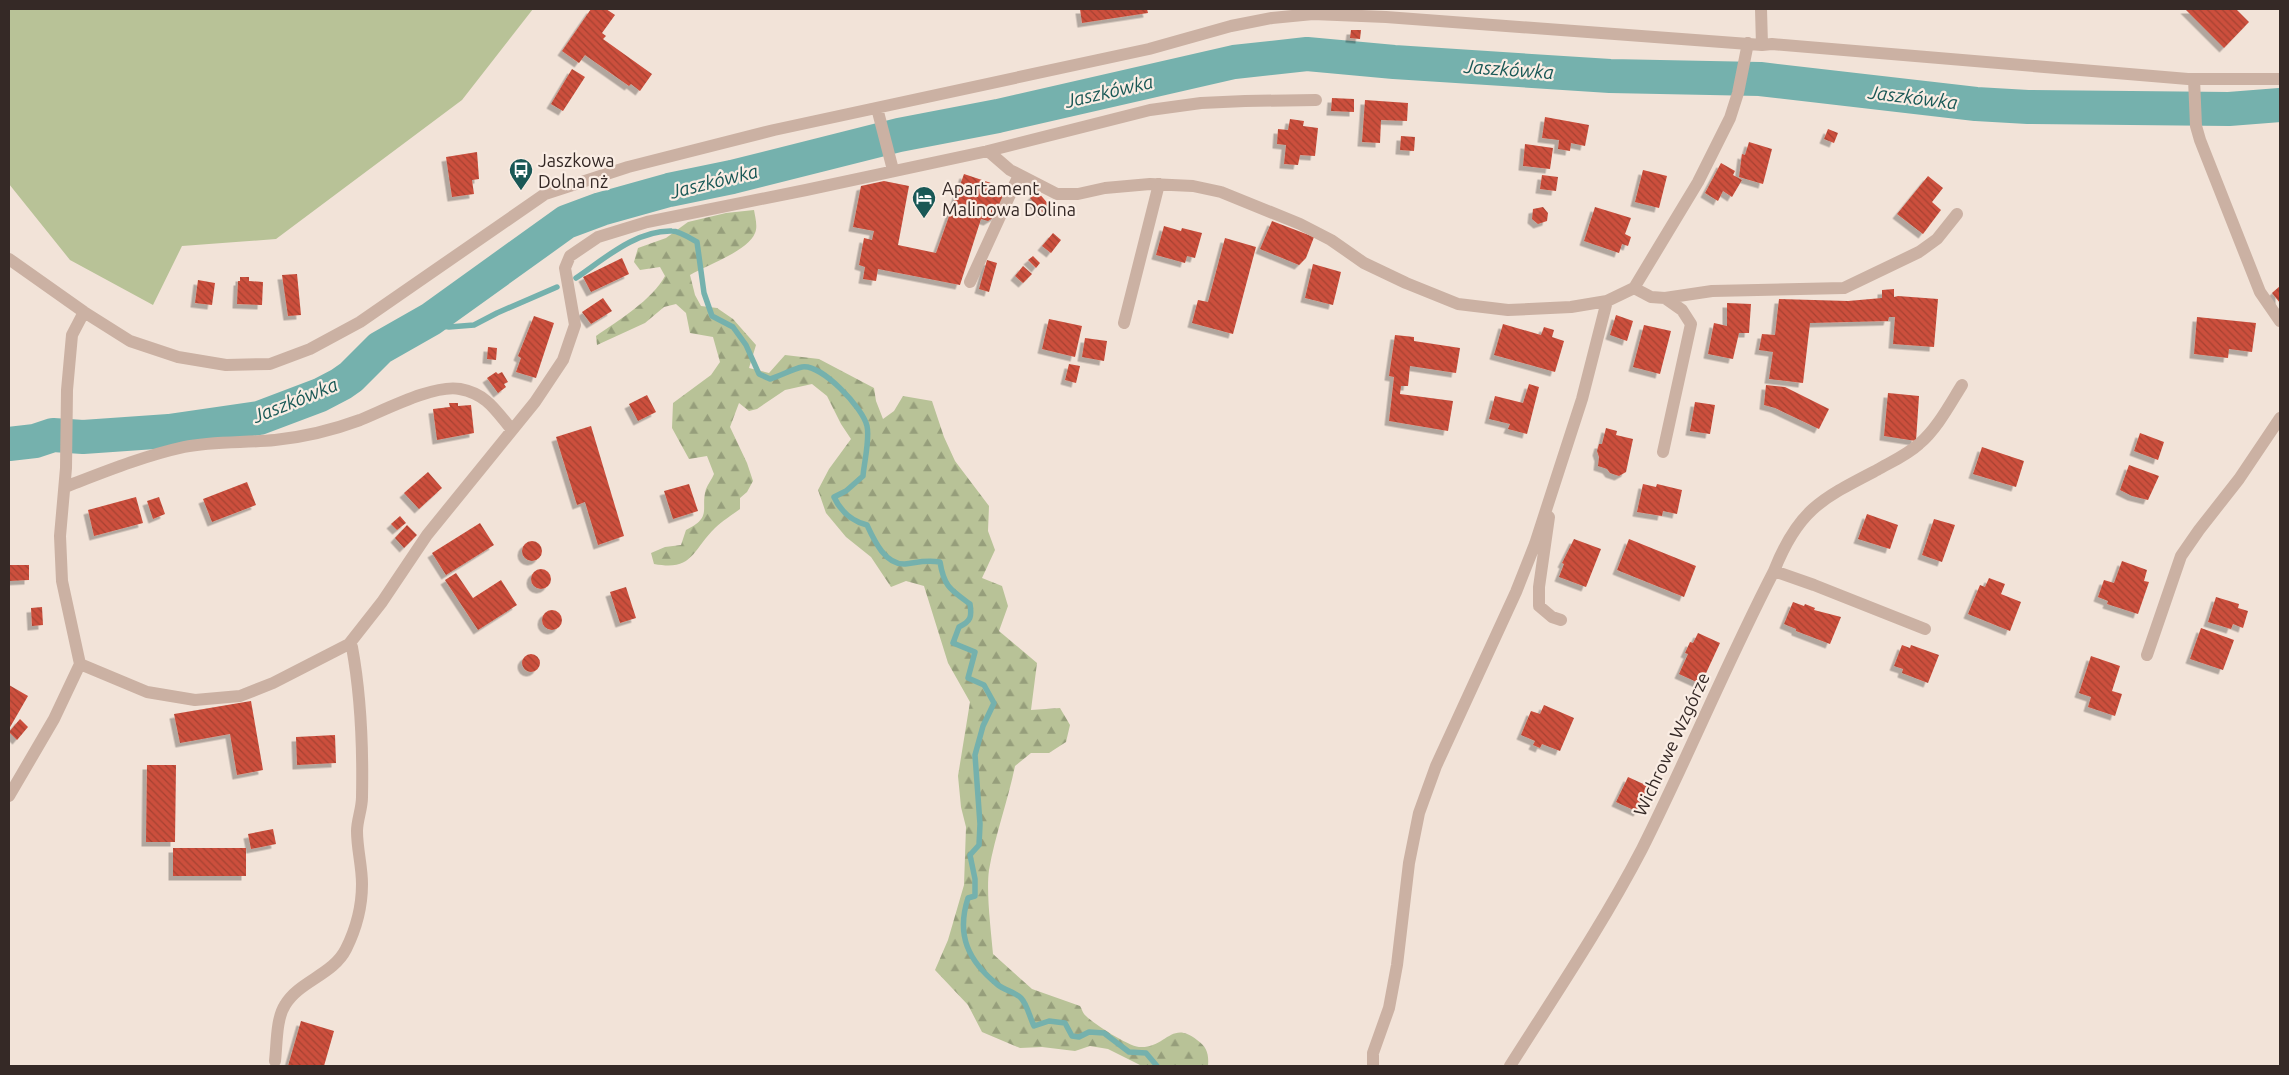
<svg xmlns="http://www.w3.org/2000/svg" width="2289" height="1075" font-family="Ubuntu,sans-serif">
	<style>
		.green { fill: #b8c297 }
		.forest { fill: url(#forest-firs) }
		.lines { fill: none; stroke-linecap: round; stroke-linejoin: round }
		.stream { stroke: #75b1ad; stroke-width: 5.5 }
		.river { stroke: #75b1ad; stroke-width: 34 }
		.building { fill: url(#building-back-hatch); filter: url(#shadow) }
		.minor { stroke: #cbb1a3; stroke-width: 12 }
		.labels { text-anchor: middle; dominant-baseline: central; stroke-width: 4.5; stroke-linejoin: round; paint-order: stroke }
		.poi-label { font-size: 18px; fill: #352926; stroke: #faede4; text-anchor: start }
		.street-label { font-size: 18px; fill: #352926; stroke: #faede4 }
		.water-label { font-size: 19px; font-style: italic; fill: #195856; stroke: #faede4 }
	</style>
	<defs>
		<pattern id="forest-firs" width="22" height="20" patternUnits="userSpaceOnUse" patternTransform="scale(1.25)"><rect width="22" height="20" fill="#b8c297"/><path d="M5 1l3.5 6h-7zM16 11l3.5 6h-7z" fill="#969e7b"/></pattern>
		<pattern id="building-back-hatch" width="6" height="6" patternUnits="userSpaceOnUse" patternTransform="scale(1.25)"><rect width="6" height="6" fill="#cc4f3c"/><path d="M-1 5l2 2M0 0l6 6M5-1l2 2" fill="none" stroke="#a64232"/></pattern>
		<filter id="shadow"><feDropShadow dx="-4.5" dy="4.5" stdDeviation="0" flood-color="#0004"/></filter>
	</defs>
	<rect width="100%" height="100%" fill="#f2e3d8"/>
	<path class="green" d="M9,9h524l-71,91 -186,139 -94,7 -29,59 -83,-45 -61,-76z"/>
	<path class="forest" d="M754,210c1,6 4,17 1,23 -7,18 -48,32 -65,42l5,20 6,11 16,2 16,11 23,26 -7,23 20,5 16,-18 34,4 55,29 2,13 7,18 11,-8 9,-15 29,5 12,36 11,24 34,45 -1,25 7,19 -13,28 20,8 6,20 -9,25 38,32 -6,47 29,-2 10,17 -4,17 -17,11h-18l-16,13c-7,35 -20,69 -26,104 -3,23 2,60 4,84l39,35 48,17c2,3 3,8 6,10 8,8 42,30 53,31 27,2 32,-28 58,-7 10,7 12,14 11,26h-66l-34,-17 -18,-3 -15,5 -33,-4 -22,1 -38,-16 -14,-27 -33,-35 13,-30 16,-55 2,-58 -5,-20 -3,-31 12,-74 -22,-39 -24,-77 -18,-5 -15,6 -20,-30 -25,-20 -20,-24 -8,-23 11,-21 22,-30 -10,-15 -14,-28 -15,-12 -27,6 -28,19 -8,2 -10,-8 -9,24 17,36 6,18 -6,11 -7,6v11c-8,6 -18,12 -25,19 -24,24 -22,43 -61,36l-3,-11 14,-6 16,-2 5,-15c27,-13 14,-21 20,-41 2,-5 6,-10 8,-15l-7,-18 -18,3 -17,-31 1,-25 38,-28 9,-13 -7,-25 -23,-4 -4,-20 -10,-9 -12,3 -19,16 -48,22 -1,-9c22,-15 57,-37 69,-60l-5,-9 -20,3 -6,-8 4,-14 28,-10 22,-16 38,-9z"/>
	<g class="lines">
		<path class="stream" d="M576,278c28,-19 60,-48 96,-47 7,0 18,7 25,11l7,51 8,23 21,11 13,18 13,29 11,5c10,-3 23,-10 32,-12 20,-3 61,41 65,59 3,13 -3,37 -4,50l-17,15 -12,6c7,15 17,24 33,28 7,15 18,40 38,39 15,-2 20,-4 35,-2 4,25 11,28 30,42 2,13 1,17 -11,23l-6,16 22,9 -7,26 16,7 10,18 -11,23 -8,29 5,69 -1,21 -9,10 5,24v17l-7,2c-12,37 0,63 30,87 6,5 17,7 23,13 6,6 9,20 13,28l15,-5 16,2 7,13 7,1 10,-5 15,1 25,19 17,1 11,13
			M424,323l25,4 25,-2 23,-12 60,-26"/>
		<path class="river" d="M9,444l26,-3 18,-6 30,2 86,-6 90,-13 61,-23 21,-11 10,-7 29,-29 51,-29 135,-97 35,-13 68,-19 63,-13 167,-42 99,-19 236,-54 73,-8 87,8 216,14 150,3 216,25 52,3 201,2 51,-4"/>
	</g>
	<path class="building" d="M591,9h15l9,6 -13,18 4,3 -3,3 49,35 -12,17 -9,-7 -2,2 -44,-31 -6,8 -17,-12z
		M1080,9h67l1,4 -66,10z
		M2185,9h51l13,13 -25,26z
		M1351,30h10l-1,9 -10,-1z
		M572,69l13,8 -22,34 -12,-7z
		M1332,98l22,1v13l-23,-1z
		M1365,100l43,3 -1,18 -26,-1 -1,23 -18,-1z
		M1545,117l44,8 -4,21 -14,-3 -1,8 -12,-2 1,-9 -17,-2z
		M1290,119l14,2 -1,5 15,2 -3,28 -15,-1 -2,10 -14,-1 2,-19 -9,-1 1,-15 10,1z
		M1828,129l10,4 -4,10 -10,-4z
		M1401,136l14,1 -1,14 -14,-1z
		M1749,142l23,7 -9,35 -24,-7 3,-23 3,1z
		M1525,144l28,4 -3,21 -27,-3z
		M477,152l2,27 -7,1 2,14 -22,3 -6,-40z
		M1721,163l14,8 -2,4 9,5 -10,17 -9,-6 -5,10 -13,-8z
		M1643,170l24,6 -8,32 -24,-6z
		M964,174l42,14 -10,28 -8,5 -7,-2 -21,66 -82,-16 -2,12 -13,-2 2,-12 -6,-2 5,-27 8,2 2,-9 -21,-4 8,-41 23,-5 25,5 -11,59 38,8z
		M1542,175l16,2 -2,14 -16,-2z
		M1928,176l15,12 -11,14 9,8 -18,24 -26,-20z
		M1037,191l13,15 -7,7 -13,-15z
		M1543,207l5,6 -1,8 -9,3 -6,-5 1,-10z
		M1595,207l36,11 -6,16 6,3 -3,9 -6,-2 -3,9 -35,-12z
		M1272,221l42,16 -8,21 -7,7 -39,-16z
		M1164,226l17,5 1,-3 20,5 -7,25 -8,-2 -2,7 -29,-8z
		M1053,233l8,7 -10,13 -9,-7z
		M1225,238l31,9 -23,87 -41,-11 6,-23 10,2z
		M1033,256l7,7 -4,5 -8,-8z
		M622,258l7,16 -38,18 -8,-15z
		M987,260l10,3 -8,29 -10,-3z
		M1313,264l28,8 -8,33 -28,-7z
		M1023,266l9,8 -9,9 -8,-7z
		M297,274l4,41 -13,1 -6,-41z
		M240,277h9v4l14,1 -1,23 -25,-1 1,-23h2z
		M198,280l17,3 -3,22 -17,-2z
		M2280,286v17l-8,-10z
		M1894,289v8l4,-1 40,3 -4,48 -41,-3 2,-27h-6l-1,4 -78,2 -7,60 -34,-4 4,-27 -14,-2 3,-16 13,1 4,-36 69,2 34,-3v-8z
		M603,298l9,13 -21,13 -9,-12z
		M1727,303l24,1 -2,29h-10l-6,26 -25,-5 6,-31 13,3z
		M1616,315l17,6 -6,20 -17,-6z
		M534,316l20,7 -18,55 -20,-6 5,-14 -3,-2z
		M2197,317l59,6 -4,29 -23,-3 -1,9 -34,-4z
		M1049,319l33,7 -7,31 -33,-8z
		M1503,324l38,11 3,-8 10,3 -2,7 12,4 -9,31 -61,-17z
		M1644,325l27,6 -11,43 -27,-7z
		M1395,335l19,2v4l46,7 -4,25 -46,-7 -2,20h-7l-1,8 53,7 -5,30 -59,-10 5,-44 -5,-1z
		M1085,338l22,3 -3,20 -22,-4z
		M488,347l9,1 -1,12 -9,-1z
		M1069,364l11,2 -4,17 -11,-3z
		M496,372l2,2 4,-2 6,10 -4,2 2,3 -8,6 -11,-15z
		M1529,384l10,3 -12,47 -19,-5 2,-5 -21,-5 6,-23 28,7z
		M1766,385l19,2 44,22 -10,20 -44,-21 -11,-3z
		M1888,393l31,3 -3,45 -32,-5z
		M647,395l9,17 -18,9 -9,-17z
		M1695,402l20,3 -5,29 -20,-3z
		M449,403h9v3l13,-1 3,28 -37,7 -4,-31 17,-2z
		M591,426l33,110 -26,9 -13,-43 -8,3 -21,-68z
		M1606,428l11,3 -1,4 17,4 -7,33 -7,4 -9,-3 -3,-4 -9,-3 1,-9 -2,-6 2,-7h3z
		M2140,433l24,9 -6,18 -24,-9z
		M1982,447l42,14 -8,26 -43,-13z
		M2129,465l30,11 -11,24 -16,-4 -12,-6z
		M428,472l14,16 -23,21 -15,-16z
		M247,482l9,23 -44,17 -9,-23z
		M689,484l9,27 -25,8 -9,-28z
		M1643,484l13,3 1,-3 25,6 -5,24 -14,-3 -1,5 -25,-4z
		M136,497l7,26 -49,13 -6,-26z
		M159,497l6,17 -12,5 -6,-18z
		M1867,514l31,11 -8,24 -32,-10z
		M400,516l6,7 -9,7 -6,-6z
		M1934,519l21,6 -13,37 -20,-7z
		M480,523l14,22 -48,30 -14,-22z
		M407,525l10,10 -13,13 -9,-10z
		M1574,539l27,10 -15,38 -27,-10 5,-13 -2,-1z
		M1629,539l67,27 -12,31 -67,-27z
		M522 551a10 10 0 1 1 20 0a10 10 0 1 1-20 0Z
		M2122,561l25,9 -3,11 5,1 -11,32 -31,-10 1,-3 -10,-4 6,-17 10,3z
		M9,565h20v15l-20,1z
		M531 579a10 10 0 1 1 20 0a10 10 0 1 1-20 0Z
		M456,573l17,25 28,-18 16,25 -39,25 -33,-50z
		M1989,578l16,6 -4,10 20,8 -11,29 -42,-17 12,-29 5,2z
		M626,587l10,31 -16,5 -10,-31z
		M2216,597l23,7 -1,4 10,3 -5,17 -10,-4 -2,5 -23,-7z
		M1793,602l11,4 1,-2 10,4 -1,2 27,7 -11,27 -34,-13v-2l-12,-5z
		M42,607l1,18 -11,1 -1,-18z
		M542 620a10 10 0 1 1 20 0a10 10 0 1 1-20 0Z
		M2201,628l33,12 -11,30 -33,-11z
		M1698,633l22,10 -19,41 -22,-10 9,-20 -3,-1 5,-11 3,1z
		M1902,645l8,3 1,-3 28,10 -11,28 -26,-10 1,-4 -9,-3z
		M522 663a9 9 0 1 1 18 0a9 9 0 1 1-18 0Z
		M2091,656l29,10 -8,25 10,3 -7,22 -27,-9 3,-10 -12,-4z
		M9,685l19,11 -19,33z
		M251,701l12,69 -26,5 -7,-41 -50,9 -6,-29z
		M1544,705l30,13 -14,33 -18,-7 -2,4 -7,-3 2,-4 -14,-6 10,-24 9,3z
		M20,719l8,8 -11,13 -8,-8z
		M335,735l1,28 -39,2 -1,-28z
		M147,765h29l-1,77h-29z
		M1628,777l22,10 -12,25 -22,-10z
		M273,829l3,15 -25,5 -3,-15z
		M173,848h73v28h-73z
		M301,1021l33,10 -10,35h-36z"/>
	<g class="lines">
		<path class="minor" d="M1761,9l1,36
			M2194,79l2,47 4,14 60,152 20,29
			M877,108l16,62
			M988,151l22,19 47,24h21l27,-6 45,-4 43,2 28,6 79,32 31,16 33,23 42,20 52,21 50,6 63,-3 36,-6
			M9,259l75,53 46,29 48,16 48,8 44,-1 40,-15 50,-27 185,-128 83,-27 146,-37 375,-81 82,-23 41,-8 41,-4 73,3 376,28 10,-1 416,35h92
			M970,282l49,-107
			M1634,288l17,9 14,1 47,-7 132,-3 75,-36 18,-13 20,-25
			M1124,323l35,-139
			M1663,452l28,-128 -9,-14 -17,-12
			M65,487c39,-15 78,-31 119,-40 30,-6 61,-4 91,-7 28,-3 58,-10 85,-20 25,-10 74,-36 100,-31 27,5 36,22 52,41
			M1549,517l-10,70v19l13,11 9,3
			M1774,571c24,-61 47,-72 103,-101 14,-8 30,-15 42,-26 18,-15 31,-40 43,-59
			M349,644l33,-42 45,-67 108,-133 28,-42 12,-35 -10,-57 5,-12 28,-19 49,-15 159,-32 182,-39 162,-41 51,-7 44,-2 71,-1
			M2147,655l34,-99 18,-26 40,-51 41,-61
			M80,664l67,28 48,8 45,-4 33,-13 76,-39 3,3c9,49 11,100 10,150 0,12 -5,23 -5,34 0,18 5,35 5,53 0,22 -6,45 -16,65 -13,26 -47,32 -61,56 -9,14 -8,39 -10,56
			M9,796l45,-77 26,-55 -18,-83 -2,-45 6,-68 1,-78 5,-55 12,-23
			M1373,1066v-13l16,-45 8,-43 12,-102 10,-50 17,-47 80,-174 19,-48 47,-145 25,-98 27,-13 64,-106 32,-64 8,-25 10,-50
			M1510,1066c45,-71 93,-142 132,-217 46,-92 85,-187 132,-278l40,14 111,44"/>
	</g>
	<defs>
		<g id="bus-pin" transform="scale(1.25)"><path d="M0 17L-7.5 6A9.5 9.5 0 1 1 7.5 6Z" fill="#195856" stroke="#faede4"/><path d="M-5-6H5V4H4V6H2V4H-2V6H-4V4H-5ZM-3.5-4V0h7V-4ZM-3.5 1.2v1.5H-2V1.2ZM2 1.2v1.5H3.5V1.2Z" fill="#fff"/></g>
		<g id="hotel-pin" transform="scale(1.25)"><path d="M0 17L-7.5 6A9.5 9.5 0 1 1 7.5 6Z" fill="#195856" stroke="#faede4"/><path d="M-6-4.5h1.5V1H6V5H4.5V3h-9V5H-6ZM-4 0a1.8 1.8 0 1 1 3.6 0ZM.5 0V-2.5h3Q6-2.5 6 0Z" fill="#fff"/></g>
	</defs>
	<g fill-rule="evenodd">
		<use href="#bus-pin" x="521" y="170"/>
		<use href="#hotel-pin" x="924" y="198"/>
	</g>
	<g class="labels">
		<g class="poi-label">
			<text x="538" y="160">Jaszkowa<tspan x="538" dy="21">Dolna nż</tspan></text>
			<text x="942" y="188">Apartament<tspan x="942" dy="21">Malinowa Dolina</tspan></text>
		</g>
		<g class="street-label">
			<text transform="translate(1671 744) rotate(-65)">Wichrowe Wzgórze</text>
		</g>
		<g class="water-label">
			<text transform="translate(1509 69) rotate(4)">Jaszkówka</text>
			<text transform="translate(1109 91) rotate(-13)">Jaszkówka</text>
			<text transform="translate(1913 97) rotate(7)">Jaszkówka</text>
			<text transform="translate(714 181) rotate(-14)">Jaszkówka</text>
			<text transform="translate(295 400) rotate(-22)">Jaszkówka</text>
		</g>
	</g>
	<rect width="2289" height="1075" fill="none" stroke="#352926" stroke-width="20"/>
</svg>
